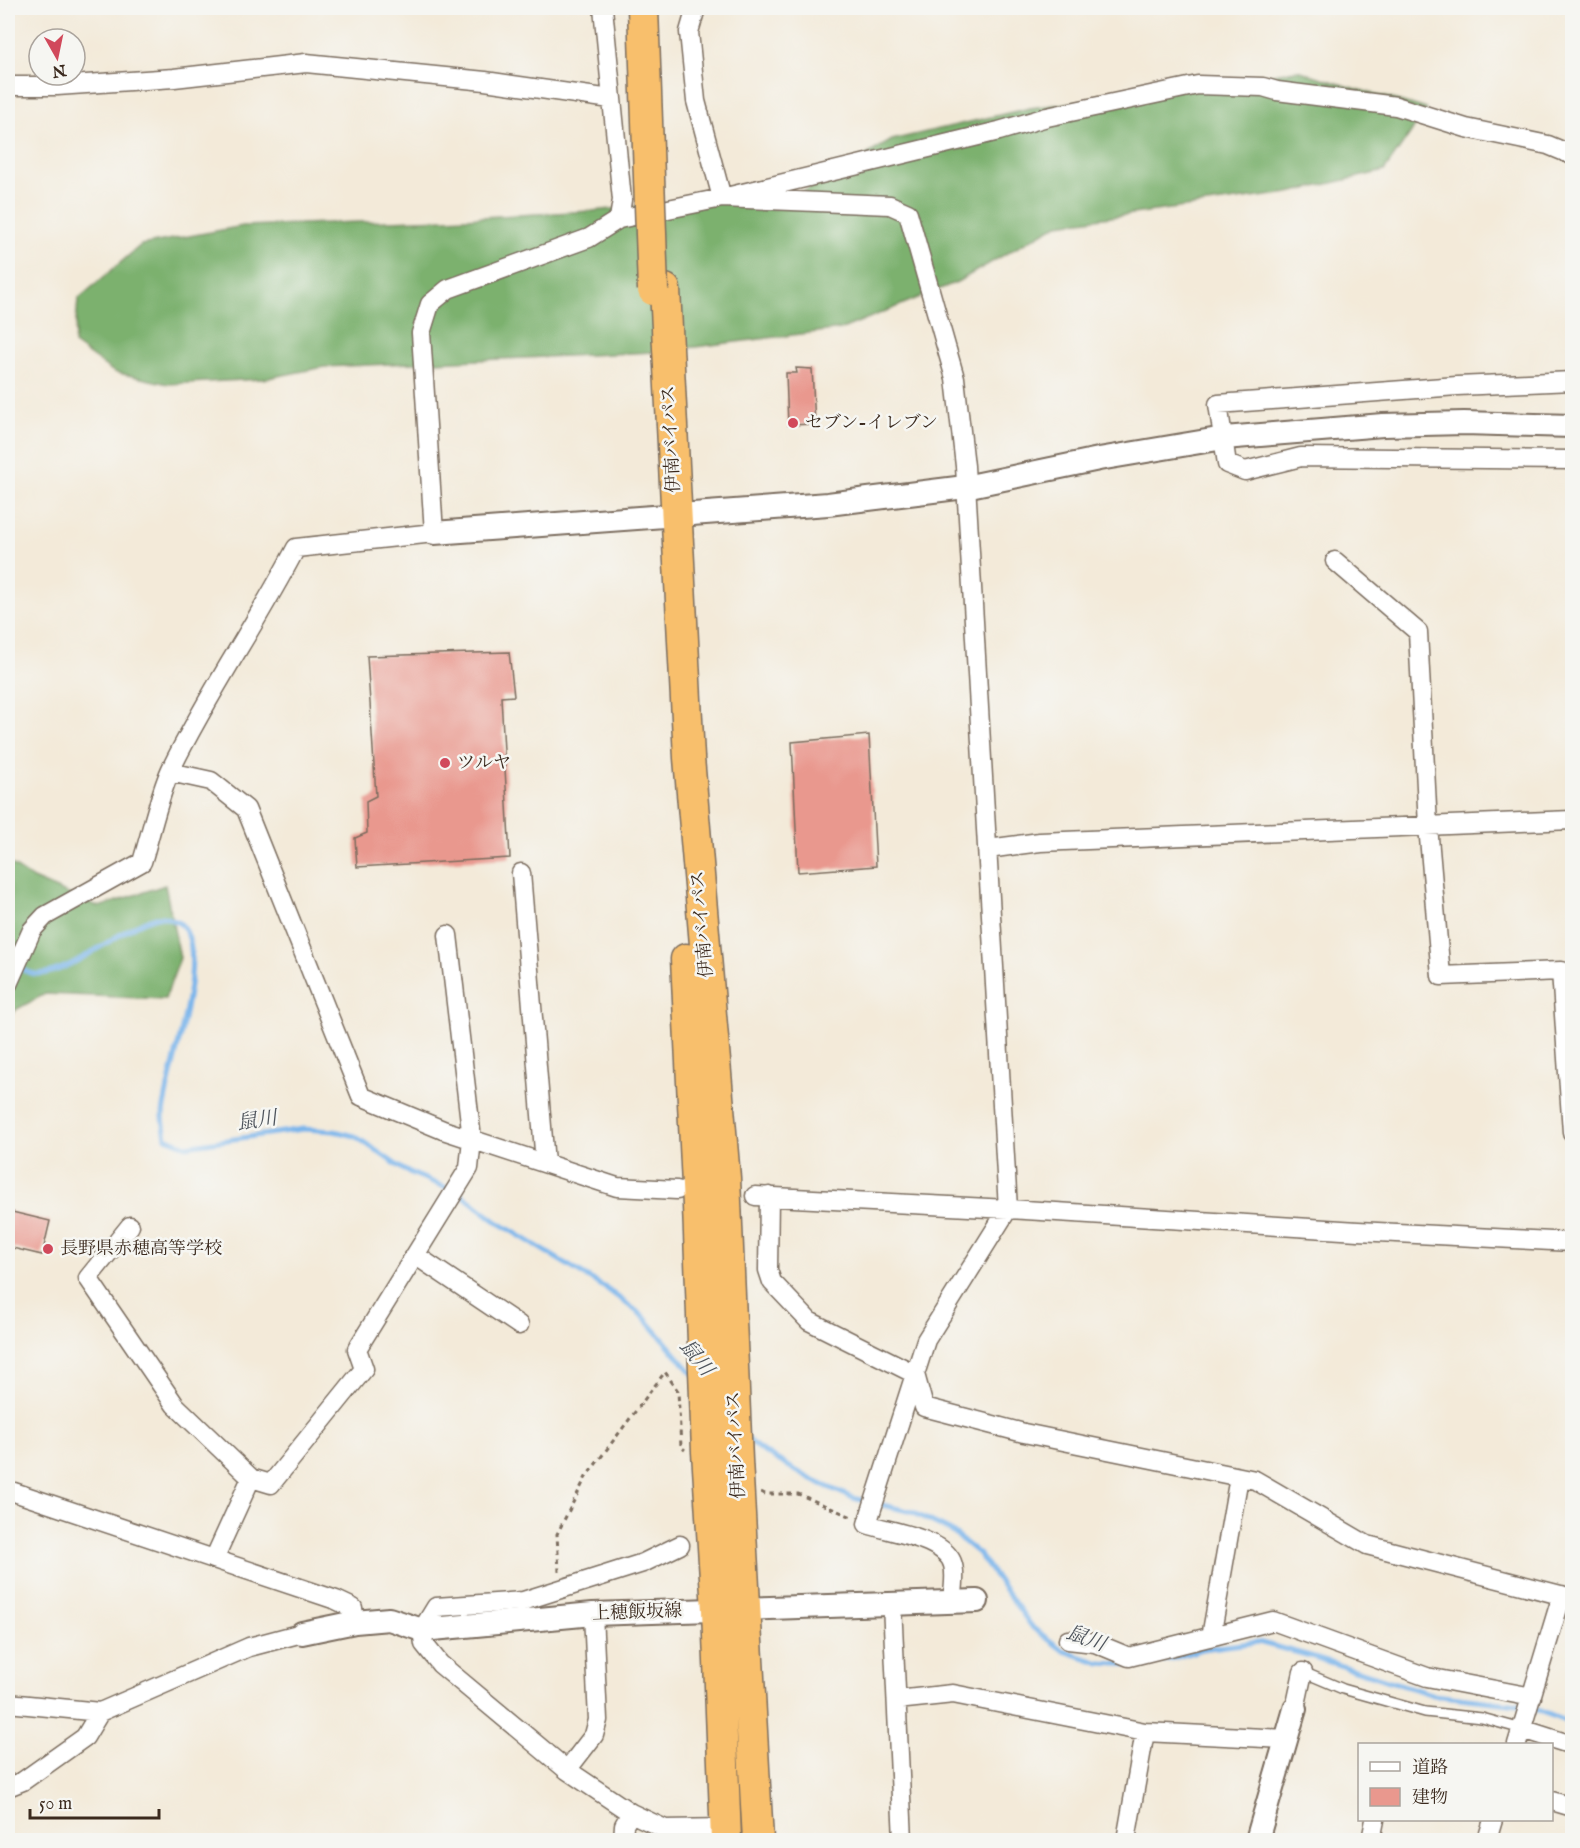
<svg xmlns="http://www.w3.org/2000/svg" width="1580" height="1848" font-family="'IM FELL English','Noto Serif JP',serif">
	<style>
		.forest { fill: #7cb16e; stroke: #5c6e46; stroke-width: 1.5 }
		.lines { fill: none; stroke-linecap: round; stroke-linejoin: round }
		.stream { stroke: #7ab5eb; stroke-width: 5 }
		.building { fill: #e9988e }
		.service-casing { stroke: #7b6d5f; stroke-width: 12 }
		.minor-casing { stroke: #7b6d5f; stroke-width: 21 }
		.tertiary-casing { stroke: #7b6d5f; stroke-width: 26 }
		.trunk-casing { stroke: #7b6d5f; stroke-width: 33 }
		.path { stroke: #7b6d5f; stroke-width: 3; stroke-dasharray: 4.5 4.5; stroke-linecap: butt }
		.service { stroke: #fff; stroke-width: 9 }
		.minor { stroke: #fff; stroke-width: 18 }
		.tertiary { stroke: #fff; stroke-width: 22 }
		.trunk { stroke: #f8bf6c; stroke-width: 30 }
		.trunk-bridge-casing { stroke: #7b6d5f; stroke-width: 33; stroke-linecap: butt }
		.trunk-bridge { stroke: #f8bf6c; stroke-width: 30 }
		.poi-dot { fill: #d1495b; stroke: #f6f6f2; stroke-width: 2 }
		.labels { text-anchor: middle; dominant-baseline: central; stroke-width: 5; stroke-linejoin: round; paint-order: stroke }
		.poi-label { font-size: 18px; fill: #3b2a1e; stroke: #f6f6f2; text-anchor: start }
		.street-label { font-size: 18px; fill: #3b2a1e; stroke: #f6f6f2 }
		.water-label { font-size: 20px; font-style: italic; fill: #4e545c; stroke: #f6f6f2 }
	</style>
	<rect width="100%" height="100%" fill="#f6f6f2"/>
	<filter id="ink" filterUnits="userSpaceOnUse"><feTurbulence type="fractalNoise" baseFrequency=".0167" numOctaves="2"/><feDisplacementMap in="SourceGraphic" scale="12" xChannelSelector="R" yChannelSelector="G"/><feConvolveMatrix kernelMatrix="1 2 1 2 8 2 1 2 1" color-interpolation-filters="sRGB"/></filter>
	<filter id="wash" filterUnits="userSpaceOnUse"><feTurbulence type="fractalNoise" baseFrequency=".008" numOctaves="4" result="noise"/><feDisplacementMap in="SourceGraphic" scale="24" xChannelSelector="R" yChannelSelector="G"/><feGaussianBlur stdDeviation="1.35" result="paint"/><feColorMatrix in="noise" values="0 0 0 0 0 0 0 0 0 0 0 0 0 0 0 0 0 1.4 0 .05"/><feComposite in="paint" operator="in"/></filter>
	<g filter="url(#wash)">
		<rect width="100%" height="100%" fill="#f3ead9"/>
		<path class="forest" d="M1298,70l48,16 81,23 -43,62 -95,22 -231,31 -101,58 -115,47 -188,23 -330,15 -61,12 -95,5 -54,-12 -40,-28 4,-45 63,-54 102,-19 204,-7 145,-8 130,-13 52,11 118,-69 138,-32 140,-17z
			M8,862l25,17 66,28 66,-22 15,73 -15,41 -120,-5 -28,15 -9,9z"/>
		<g class="lines">
			<path class="stream" d="M8,963c8,3 20,11 29,11 36,0 82,-46 119,-57 5,-1 12,1 17,3 47,14 -9,160 -10,195 0,7 2,16 3,23l20,8 117,-17 31,2 21,5 49,34 57,24 36,28 110,67 36,27 49,57
				M746,1437l13,12 53,31 41,18 59,14 39,19 27,22 55,75 31,23 36,12 34,2 38,-6 30,-10 56,-7 56,15 120,38 85,10 21,6 32,13"/>
		</g>
		<g id="blocks">
			<path class="building" d="M796,368l16,1 3,55 -27,1 -2,-52h11z
				M509,652l5,44 -13,1 9,161 -153,9 -2,-29 12,-5 -1,-32 10,-5 -9,-140z
				M869,735l7,131 -78,6 -6,-130z
				M8,1211l42,10 -8,34 -34,-8z"/>
		</g>
	</g>
	<g filter="url(#ink)">
		<use href="#blocks" fill-opacity="0" stroke="#7b6d5f" stroke-width="1.5"/>
		<g class="lines">
			<g class="service-casing">
				<path id="service" d="M1303,1672l40,17 82,23 57,6 40,11"/>
			</g>
			<g class="minor-casing">
				<path id="minor" d="M696,8l-7,24 7,69 26,97 277,-67 48,-14 151,-32 65,2 14,4 119,15 70,22 82,17 24,10
					M8,86h49l117,-8 132,-15 179,18 126,18
					M619,219l103,-21 168,7 18,8 47,165 10,88 43,743 -253,-13
					M1572,381l-115,5 -239,18 9,60 18,7 56,-14 271,3
					M1335,561l83,71 10,194 13,150 120,-5 11,161
					M170,772l41,9 35,28 115,287 82,34 174,57 60,3
					M988,849l52,-7 532,-22
					M521,873l24,290
					M8,984l24,-54 13,-14 97,-54c9,-29 17,-67 29,-93 37,-76 86,-146 125,-221l138,-15 -13,-200 9,-29 18,-15 141,-51 30,-19 3,-19 -19,-192
					M769,1196l-1,74 4,12 37,39 106,53 9,33 100,26 231,47 112,65 205,53
					M130,1226l-42,52 87,127 76,73
					M415,1255l104,70
					M8,1490l328,110 17,8 2,14
					M680,1545l-37,18 -120,38 -87,6 -14,23 2,14 16,20 127,106 64,43 34,16 61,-1
					M214,1559l37,-81 20,6 93,-115 -7,-20 112,-181 3,-29 -24,-204
					M952,1603c1,-11 4,-27 1,-38 -7,-27 -64,-33 -86,-41l59,-184 82,-131 350,22 214,11
					M892,1604l11,236
					M1211,1637l28,-160
					M1068,1640l27,3 34,14 144,-36 154,56 105,20
					M897,1700l56,-6 192,38 141,7
					M8,1703l92,9 149,-65 53,-14
					M1295,1709l8,-37
					M1522,1729l50,16
					M1517,1744l45,-149
					M567,1770l27,-35 4,-15 -5,-106
					M8,1787l15,-6 62,-44 15,-25
					M1552,1801l20,6
					M623,1840l1,-15 7,-12
					M1126,1840l19,-108
					M1371,1840l4,-20
					M1487,1840l6,-20"/>
			</g>
			<g class="tertiary-casing">
				<path id="tertiary" d="M434,533l394,-29 137,-17 134,-28 125,-21 159,-13 81,-2 108,3
					M302,1633l53,-11 34,-3 33,11 171,-16 384,-13
					M1257,1840l38,-131"/>
			</g>
			<g class="trunk-casing">
				<path id="trunk" d="M665,289l24,469 36,420 12,282 21,380
					M686,959l12,247 9,246 10,158 9,230"/>
			</g>
			<path class="path" d="M761,1492l4,2h33l54,23
				M559,1572l-2,-38 29,-57 79,-105 13,19 3,56 4,3"/>
			<use href="#service" class="service"/>
			<use href="#minor" class="minor"/>
			<use href="#tertiary" class="tertiary"/>
			<use href="#trunk" class="trunk"/>
			<g class="trunk-bridge-casing">
				<path id="trunk-bridge" d="M643,8l10,282"/>
			</g>
			<use href="#trunk-bridge" class="trunk-bridge"/>
		</g>
	</g>
	<g class="poi-dot">
		<circle cx="793" cy="423" r="6"/>
		<circle cx="445" cy="763" r="6"/>
		<circle cx="48" cy="1249" r="6"/>
	</g>
	<g class="labels">
		<g class="poi-label">
			<text x="805" y="423">セブン-イレブン</text>
			<text x="457" y="763">ツルヤ</text>
			<text x="60" y="1249">長野県赤穂高等学校</text>
		</g>
		<g class="street-label">
			<text transform="translate(672 439) rotate(-93)">伊南バイパス</text>
			<text transform="translate(703 924) rotate(-95)">伊南バイパス</text>
			<text transform="translate(737 1445) rotate(-93)">伊南バイパス</text>
			<text transform="translate(637 1613) rotate(-2)">上穂飯坂線</text>
		</g>
		<g class="water-label">
			<text transform="translate(257 1121) rotate(-8)">鼠川</text>
			<text transform="translate(696 1358) rotate(51)">鼠川</text>
			<text transform="translate(1086 1639) rotate(20)">鼠川</text>
		</g>
	</g>
	<rect width="1580" height="1848" fill="none" stroke="#f6f6f2" stroke-width="30"/>
	<rect x="1358" y="1743" width="195" height="78" fill="#f6f6f2" stroke="#aba49d" stroke-width="1.5"/>
	<rect x="1370" y="1762" width="30" height="9" fill="#ffffff" stroke="#aba49d" stroke-width="1.5"/>
	<text x="1412" y="1773" font-size="18" fill="#3b2a1e">道路</text>
	<rect x="1370" y="1788" width="30" height="18" fill="#e9988e" stroke="#aba49d" stroke-width="1.5"/>
	<text x="1412" y="1803" font-size="18" fill="#3b2a1e">建物</text>
	<g transform="translate(57 57) rotate(171)"><circle r="28" fill="#f6f6f2" stroke="#aba49d" stroke-width="1.5"/>
	<path d="M0-4.5L10 22L0 15L-10 22Z" fill="#d1495b"/>
	<text y="-9" font-size="16" font-weight="bold" text-anchor="middle" fill="#3b2a1e">N</text>
	</g>
	<path d="M30 1809v9h129v-9" fill="none" stroke="#3b2a1e" stroke-width="3"/>
	<text x="39" y="1809" font-size="18" fill="#3b2a1e" stroke="#f6f6f2" stroke-width="4.5" paint-order="stroke">50 m</text>
</svg>
